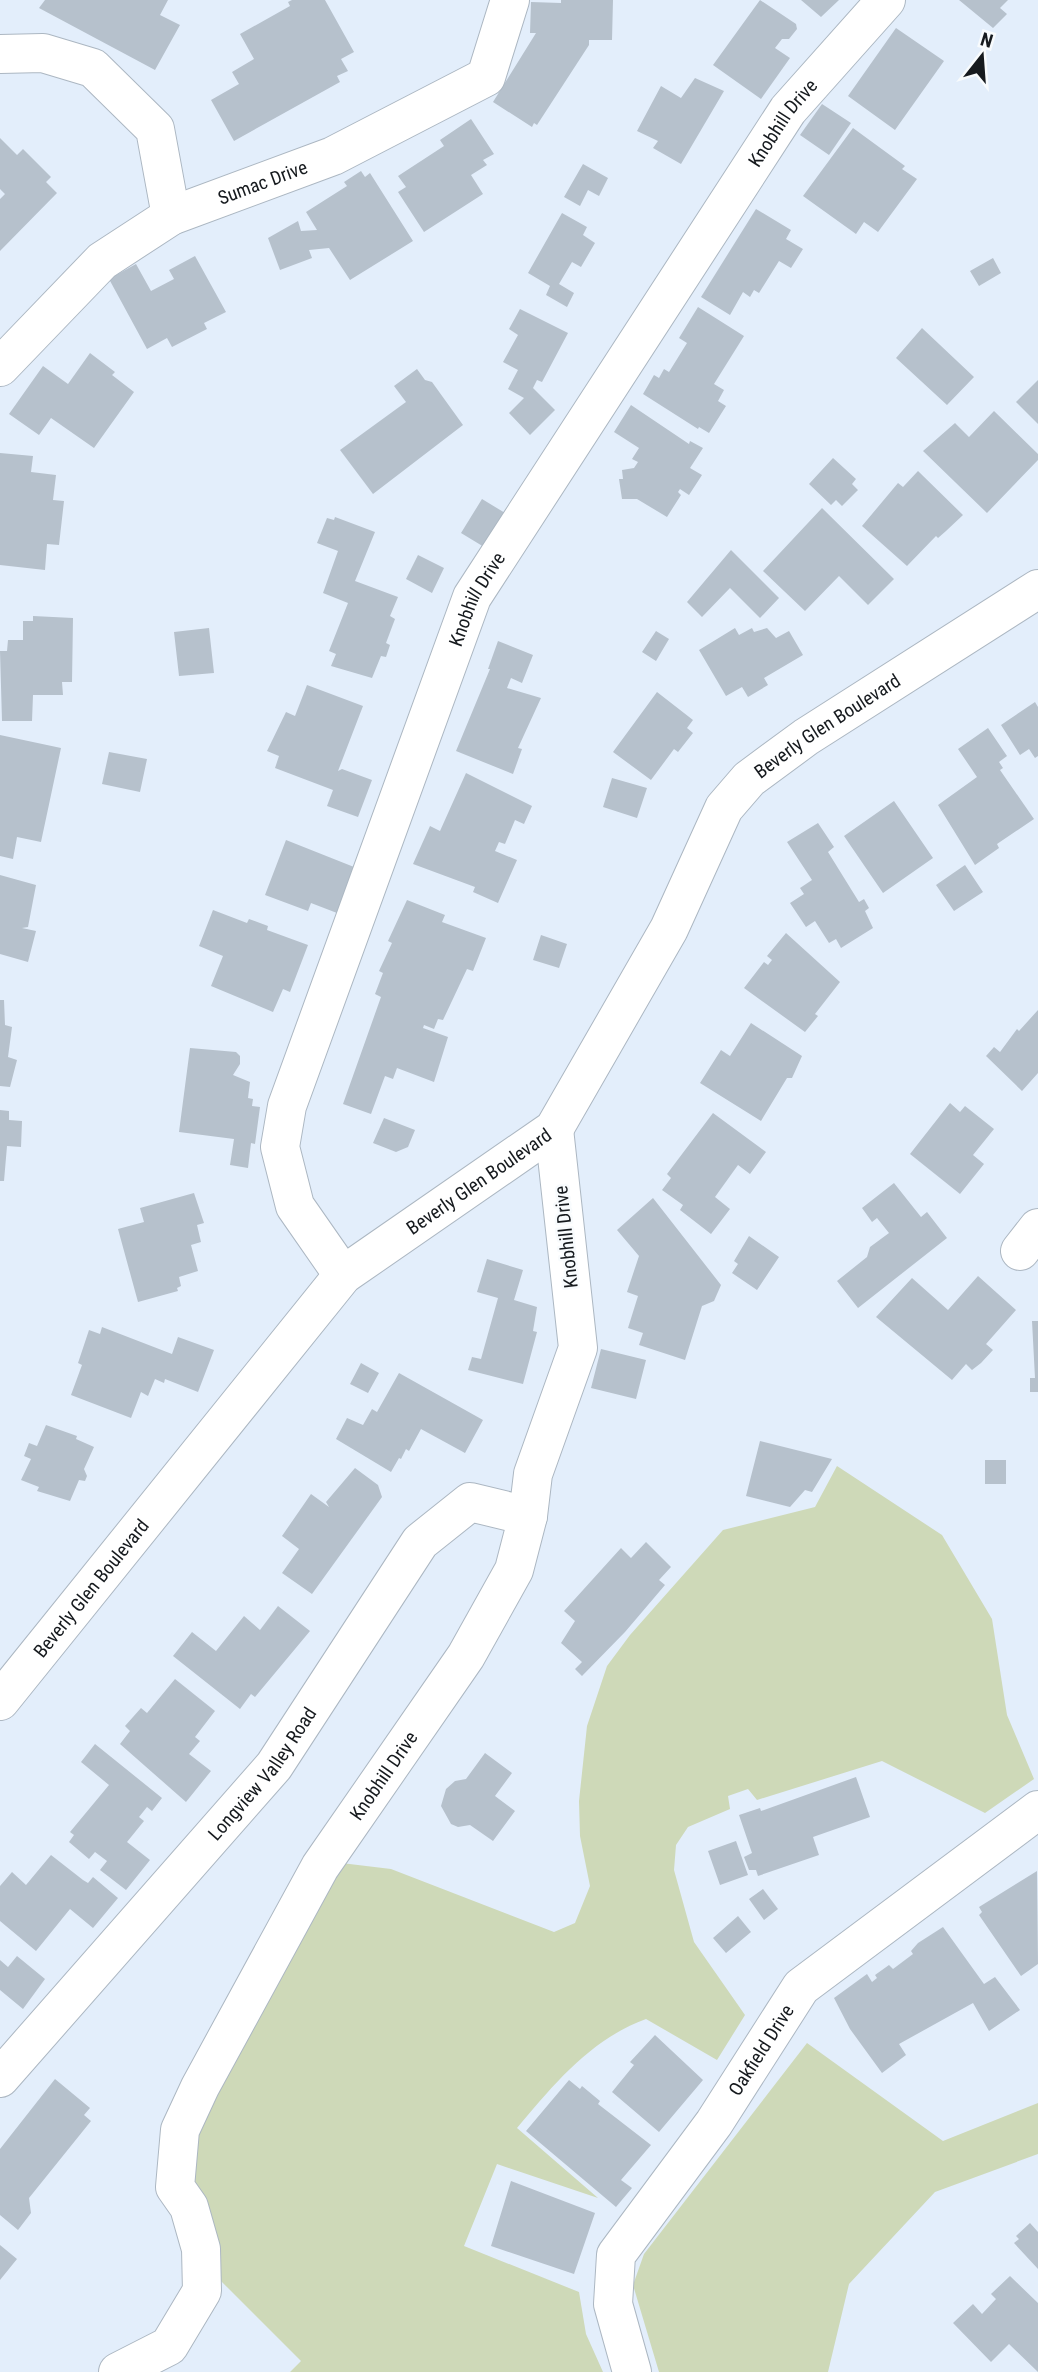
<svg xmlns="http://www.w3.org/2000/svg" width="1038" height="2372" font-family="'Roboto Condensed',sans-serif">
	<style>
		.green { fill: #ced9b8 }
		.building { fill: #b6c1cc }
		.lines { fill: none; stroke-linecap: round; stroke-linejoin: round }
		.minor-casing { stroke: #acb7c2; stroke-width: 40 }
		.secondary-casing { stroke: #acb7c2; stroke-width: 40 }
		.minor { stroke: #fff; stroke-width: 38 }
		.secondary { stroke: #fff; stroke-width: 38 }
		.labels { text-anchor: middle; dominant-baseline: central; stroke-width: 5; stroke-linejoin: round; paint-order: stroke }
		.street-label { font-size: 19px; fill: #161a1e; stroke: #f8fbfd }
	</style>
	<rect width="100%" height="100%" fill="#e3eefb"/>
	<path class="green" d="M837,1466l105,69 50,84 15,96 27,64 -49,34 -103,-52 -125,39 -9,-11 -20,7 2,13 -42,18 -12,18 -2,25 20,72 51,73 -28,45 -71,-41c-55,20 -92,65 -129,109l81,70 -101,-34 -33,82 115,46 7,42 17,38h-313l11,-11 -85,-85 -28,-105 1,-37 144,-272 58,7 163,63 21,-9 15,-37 -10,-50 -1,-35 8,-75 20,-60 23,-31 93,-105 92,-23z
		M807,2043l136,98 95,-38v51l-103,38 -86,92 -21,88h-169l-26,-87 11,-31z"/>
	<path class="building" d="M45,0h123l-8,15 20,10 -25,45 -116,-62z
		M292,0h33l29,52 -13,7 7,12 -11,5 3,6 -106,59 -23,-41 28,-16 -7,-12 22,-13 -14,-25 50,-28 -2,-4z
		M561,0h52l-1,40h-23v5l-52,80 -3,-2 -2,4 -39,-25 43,-69h-6l1,-31 30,1z
		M760,0l36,24 1,5 -8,10h-7l-7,9 15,10 -29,41 -48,-34z
		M801,0h38l-18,17z
		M959,0h49l-8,8 7,6 -14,14z
		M896,28l48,33 -49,69 -47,-34z
		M695,78l29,13 -43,73 -28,-16 5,-7 -21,-10 24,-45 20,12z
		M822,104l29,19 -22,32 -29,-20z
		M471,119l23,35 -11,6 4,5 -16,10 12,19 -59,38 -26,-40 8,-5 -8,-11 46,-30 -4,-6z
		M853,128l52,38 -3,3 15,10 -39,53 -14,-10 -8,12 -53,-38z
		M0,138l17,17 6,-6 28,28 -5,5 11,11 -57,58v-52l5,-5 -5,-5z
		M583,164l25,14 -9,18 -11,-6 -8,16 -16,-9z
		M361,171l4,6 5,-4 43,68 -63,39 -21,-32 -20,2 3,8 -32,12 -12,-32 30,-17 3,10 16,-1 -11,-18 41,-26 -3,-4z
		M756,209l35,21 -5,9 17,10 -12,19 -12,-7 -20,32 -5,-3 -4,7 -7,-5 -13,23 -29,-18z
		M562,213l25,14 -4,8 12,8 -14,24 -9,-5 -13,22 15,9 -7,14 -21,-12 4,-9 -22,-13z
		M195,256l31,56 -22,11 3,6 -35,18 -5,-9 -20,11 -38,-70 27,-15 15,27 23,-12 -5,-9z
		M993,258l8,15 -22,13 -9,-15z
		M698,307l46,29 -30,48 10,6 -6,11 8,5 -17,27 -10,-6 -1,2 -55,-35 11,-19 5,3 5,-9 5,3 18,-29 -8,-5z
		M520,309l48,24 -26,49 -5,-2 -4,8 22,22 -25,25 -21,-22 15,-15 -16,-9 10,-19 -15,-8 15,-27 -9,-6z
		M922,328l52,49 -27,28 -51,-47z
		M90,353l25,19 -3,3 22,17 -40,56 -43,-30 -12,17 -30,-21 34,-48 25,18z
		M417,369l8,11 7,2 31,43 -90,69 -33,-44 66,-48 -12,-16z
		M1038,380v44l-22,-22z
		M631,405l58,39 1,-3 13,7 -13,20 12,7 -13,20 -9,-6 -2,3 3,3 -14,22 -30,-18h-15l-3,-20h4l-1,-9 12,-2 4,-6 -6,-3 7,-11 -25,-16z
		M994,411l44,43v6l-51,53 -64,-62 32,-28 14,14z
		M0,453l33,3 -2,16 25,3 -3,25 11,1 -5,44 -12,-1 -2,26 -45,-5z
		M833,458l23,21 -4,5 6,6 -16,16 -6,-6 -5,5 -22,-21z
		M918,471l45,44 -17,16 -8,7 -2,-2 -29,30 -45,-40 36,-43 5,4z
		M482,499l28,17 -21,34 -28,-17z
		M822,508l72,71 -26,26 -29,-29 -34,35 -42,-40z
		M335,517l40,15 -20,49 43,16 -8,19 5,3 -9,24 4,2 -4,12 -5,-1 -9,22 -41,-12 5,-12 -7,-3 19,-48 -25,-10 15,-42 -21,-8 10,-25 7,2z
		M731,550l48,48 -19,20 -30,-30 -28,29 -15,-15z
		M418,555l26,13 -12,25 -26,-14z
		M33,616l40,2 -1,64h-10l1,13h-30l-1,26h-30l-2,-70h7l1,-11h15v-19h10z
		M209,628l5,45 -35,3 -5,-44z
		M735,628l4,7 13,-7 2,4 13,-4 9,10 13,-7 14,24 -39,23 4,7 -20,12 -6,-10 -16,9 -27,-46z
		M656,631l13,8 -13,22 -14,-9z
		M498,641l35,14 -11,28 -11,-5 -4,10 34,10 -23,50 4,1 -9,25 -57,-23 34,-82h-2z
		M307,685l56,21 -25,65 4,-2 30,11 -14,37 -31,-11 6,-16 -58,-22 4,-12 -12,-5 19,-39 9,4z
		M657,692l36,28 -6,8 6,5 -15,19 -4,-3 -23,31 -38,-28z
		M1035,702l3,5v49l-3,2 -6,-9 -9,6 -19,-30z
		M988,728l19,28 -8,6 4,6 -3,2 34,49 -37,25 2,4 -24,17 -37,-60 39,-28 -19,-28z
		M0,735l61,13 -20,94 -24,-5 -4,22 -13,-3z
		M109,752l38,7 -7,33 -38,-8z
		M466,773l66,33 -8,18 -9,-4 -10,24 -6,-2 -4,9 22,9 -19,43 -25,-11 2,-5 -62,-23 17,-38 10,5z
		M612,778l35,10 -10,30 -34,-11z
		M894,801l39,57 -50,35 -39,-57z
		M818,823l16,24 -6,5 31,50 5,-3 5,9 -4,3 8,17 -32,20 -5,-9 -7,4 -14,-22 -9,6 -16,-24 14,-9 -4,-6 12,-8 -25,-38z
		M286,840l68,27 -17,46 -26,-10 -3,8 -43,-16z
		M965,865l18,27 -29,19 -18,-26z
		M0,875l36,10 -8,42 -6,1 14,3 -8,31 -28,-8z
		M407,900l38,15 -3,7 44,16 -13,33 -6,-2 -24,51 -5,-1 -4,10 -10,-4 -1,3 25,9 -14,45 -37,-14 -4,11 -8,-3 -14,38 -28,-10 38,-107 -6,-3 8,-21 -4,-2 13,-28 -4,-2z
		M213,910l34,13 2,-4 19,7 -1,4 41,15 -18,47 -7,-3 -10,23 -62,-26 12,-30 -24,-10z
		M786,933l54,49 -25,32 3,2 -13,16 -61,-44 20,-26 4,3 4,-5 -5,-4z
		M541,935l26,9 -8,24 -26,-8z
		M0,1000h4l1,25 7,2 -4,30 9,3 -7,27 -10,-1z
		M1038,1010v63l-16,18 -36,-35 8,-9 6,5 17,-23 2,2z
		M751,1023l51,33 -10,22h-5l-26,43 -61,-38 21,-33 9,6z
		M190,1048l46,4 4,4v8l-7,11 17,7 -2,16 5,1 -1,7 8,1 -5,37 -4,-1 -3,25 -18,-3 4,-26 -55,-7z
		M950,1103l10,9 5,-6 29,23 -21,26 11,9 -24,30 -50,-40z
		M0,1110l9,1v9l13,1 -1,26 -14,-1 -3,35h-4z
		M713,1113l53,39 -16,22 -12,-9 -23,32 15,12 -19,25 -31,-24 3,-5 -21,-15 9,-12 -4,-4z
		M384,1118l31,12 -7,17 -12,5 -23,-9z
		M894,1183l27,34 6,-5 20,26 -89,70 -21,-27 30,-24 3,-10 19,-14 -12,-15 -5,4 -10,-14z
		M194,1193l10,30 -7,2 4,17 -10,3 7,26 -19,6 2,9 -4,2 1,3 -40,11 -20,-73 26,-7 -4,-14z
		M653,1198l68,87 -7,16 -12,5 -17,54 -46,-15 4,-12 -15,-5 10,-32 -11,-4 12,-36 -22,-26z
		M749,1236l30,21 -22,33 -25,-17 6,-9 -4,-3z
		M487,1259l36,11 -9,30 23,7 -4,24 4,1 -14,52 -55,-14 4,-13 9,2 17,-61 -21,-6z
		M978,1276l38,34 -30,34 7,6 -12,13 -9,7 -6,-6 -14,16 -76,-63 36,-39 36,32z
		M1032,1321h6v71h-8v-14h5z
		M102,1327l70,27 6,-17 36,13 -16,42 -33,-13 -1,4 -9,-4 -7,17 -7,-4 -10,26 -60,-23 11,-30 -4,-2 11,-33 11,4z
		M601,1349l45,11 -10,39 -45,-11z
		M361,1363l18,10 -11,20 -18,-9z
		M399,1373l84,47 -18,33 -44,-24 -12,22 -3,-2 -5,10 -2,-1 -8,14 -55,-33 11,-21 16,7 9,-16 5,3z
		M46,1425l31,11 -1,3 18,8 -10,22 3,7 -2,5 -6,-1 -9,21 -33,-10 2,-4 -18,-7 10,-21 -7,-3 5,-13 8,3z
		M760,1441l72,18 -20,33 -7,-2 -15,17 -44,-11z
		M985,1460h21v24h-21z
		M355,1468l23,17 4,12 -70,97 -30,-21 17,-24 -17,-13 29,-42 18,13 -3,-5z
		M646,1542l25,25 -12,13 6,5 -40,47 -43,44 -7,-7 7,-7 -21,-19 14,-22 -11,-10 57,-63 10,10z
		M278,1606l32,25 -55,66 -4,-3 -11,15 -67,-53 19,-24 24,19 28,-35 16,14z
		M175,1679l40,32 -20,26 5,4 -11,13 22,17 -25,31 -66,-58 10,-13 -5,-5 16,-18 6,5z
		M95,1744l67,54 -10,13 -5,-4 -8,10 5,4 -17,21 23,18 -24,30 -26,-20 7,-9 -12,-9 -6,7 -20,-17 5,-7 -4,-3 39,-47 -28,-23z
		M485,1753l27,20 -17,23 20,15 -22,30 -23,-16 -12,2 -7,-3 -10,-18 5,-17 9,-8 11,-2z
		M856,1777l14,40 -57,20 6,18 -61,21 -2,-6h-7l-5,-13 8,-4 -13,-38 21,-7 1,3z
		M736,1841l12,34 -28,10 -12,-34z
		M51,1855l32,25 5,3 5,-6 25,21 -25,30 -23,-19 -34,42 -36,-30v-35l12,-14 14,13z
		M1037,1871l1,93 -17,12 -42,-61 3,-3 -3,-5z
		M763,1889l15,20 -14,11 -15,-21z
		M738,1916l13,16 -25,21 -13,-15z
		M943,1927l41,57 11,-7 25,33 -31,21 -16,-28 -74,41 7,11 -24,18 -32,-44 -16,-31 33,-24 5,8 5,-4 -2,-3 14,-10 4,4 20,-15 -2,-3 7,-8z
		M17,1956l28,23 -22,30 -23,-19v-30l8,7z
		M655,2035l48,45 -44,52 -47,-40 22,-27 -4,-3z
		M55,2079l35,29 -6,7 7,6 -62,77 2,15 -13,17 -18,-15v-66z
		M569,2080l11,9 2,-3 18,15 -2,3 53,41 -30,35 11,8 -16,19 -90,-76z
		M511,2181l84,32 -21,61 -83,-28z
		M1030,2223l8,9v37l-24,-26 5,-4 -3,-3z
		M0,2245l17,14 -17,21z
		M1010,2276l28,27v69l-29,-28 -18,18 -38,-39 20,-19 9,10 14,-15 -5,-5z"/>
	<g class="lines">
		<g class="minor-casing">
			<g id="minor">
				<path d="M0,54l43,-1 50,15 62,61 16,87"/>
				<path id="s1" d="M0,367l102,-106 69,-45 162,-60 153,-79 24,-77"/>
				<path d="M1020,1251l18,-23"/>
				<path id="s2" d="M343,1275l-48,-69 -15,-59 7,-41 185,-509 316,-487 98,-110"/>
				<path id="s3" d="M0,2078l274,-312 146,-224 50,-40 58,14"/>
				<path id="s4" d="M118,2372l51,-26 33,-55 -1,-42 -12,-42 -14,-20 5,-57 20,-43 120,-220 146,-211 48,-86 14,-54 5,-42 45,-126 -24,-219"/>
				<path id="s5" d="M632,2372l-19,-68 3,-49 98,-132 87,-136 237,-177"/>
			</g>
		</g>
		<g class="secondary-casing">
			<g id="secondary">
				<path id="s6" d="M0,1701l343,-426 211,-146 115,-200 55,-121 25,-29 57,-42 232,-148"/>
			</g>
		</g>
		<use href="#minor" class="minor"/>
		<use href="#secondary" class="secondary"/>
	</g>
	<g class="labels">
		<g class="street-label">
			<text stroke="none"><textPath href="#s2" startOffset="1295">Knobhill Drive</textPath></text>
			<text stroke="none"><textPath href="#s1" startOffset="327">Sumac Drive</textPath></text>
			<text stroke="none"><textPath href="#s2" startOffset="728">Knobhill Drive</textPath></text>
			<text stroke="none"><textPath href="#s6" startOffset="1300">Beverly Glen Boulevard</textPath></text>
			<text stroke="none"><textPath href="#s6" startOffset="712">Beverly Glen Boulevard</textPath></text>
			<text transform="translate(566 1237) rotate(-96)">Knobhill Drive</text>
			<text stroke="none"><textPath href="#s6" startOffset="145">Beverly Glen Boulevard</textPath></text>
			<text stroke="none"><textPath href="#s3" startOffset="402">Longview Valley Road</textPath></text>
			<text stroke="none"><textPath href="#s4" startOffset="698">Knobhill Drive</textPath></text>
			<text stroke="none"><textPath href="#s5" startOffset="371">Oakfield Drive</textPath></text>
		</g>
	</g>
	<g transform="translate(982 56) rotate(17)" stroke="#f8fbfd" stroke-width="5" paint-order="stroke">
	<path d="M0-5L12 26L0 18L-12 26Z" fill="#161a1e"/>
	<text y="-10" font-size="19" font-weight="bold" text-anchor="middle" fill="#161a1e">N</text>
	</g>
</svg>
